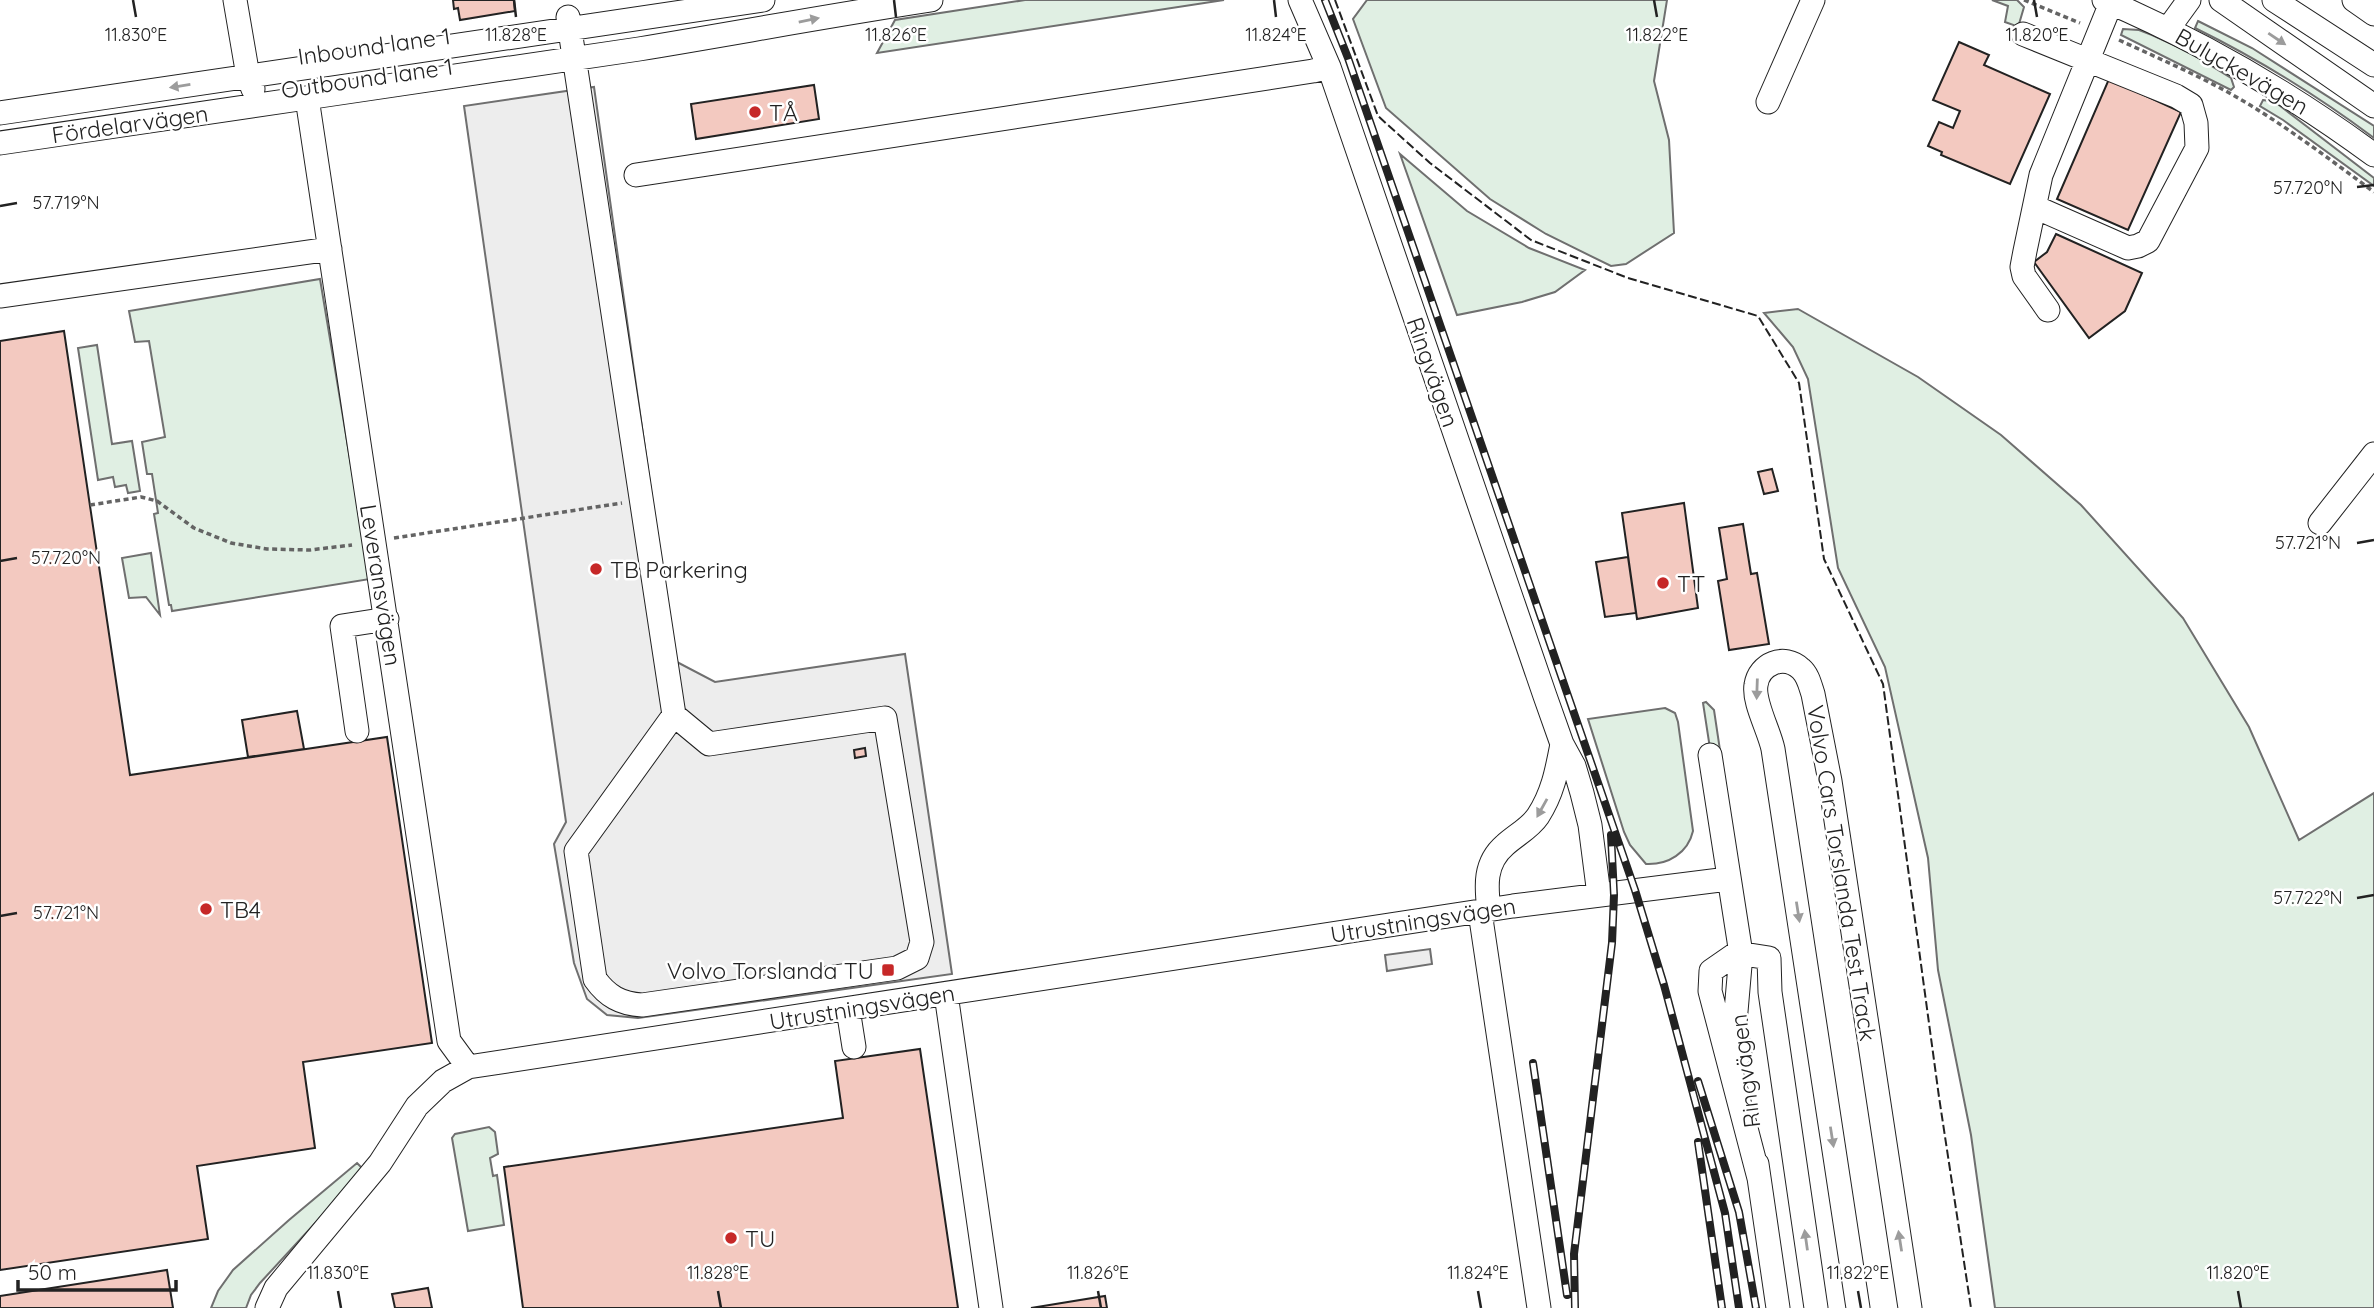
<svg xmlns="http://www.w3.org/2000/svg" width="2374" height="1308" font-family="Quicksand,sans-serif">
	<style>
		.green { fill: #e0efe3; stroke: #6f6f6f; stroke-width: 2 }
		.parking { fill: #ededed; stroke: #6f6f6f; stroke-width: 2 }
		.building { fill: #f3c9c0; stroke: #222; stroke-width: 2 }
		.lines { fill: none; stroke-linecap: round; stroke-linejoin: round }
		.minor-casing { stroke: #222; stroke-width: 25 }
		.path { stroke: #646464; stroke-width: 3.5; stroke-dasharray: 5 3.5; stroke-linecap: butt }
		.minor { stroke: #fff; stroke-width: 23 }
		.rail-casing { stroke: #222; stroke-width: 8 }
		.rail { stroke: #fff; stroke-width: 5; stroke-dasharray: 16; stroke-linecap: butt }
		.fence { stroke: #222; stroke-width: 2; stroke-dasharray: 9 3.5; stroke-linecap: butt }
		.oneway { fill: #9c9c9c }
		.ticks { fill: none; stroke: #222; stroke-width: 2.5 }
		.poi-dot { fill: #c62828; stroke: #fff; stroke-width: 2.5 }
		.labels { text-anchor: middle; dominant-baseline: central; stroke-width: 5; stroke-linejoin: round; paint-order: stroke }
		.street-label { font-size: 23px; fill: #222; stroke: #fff }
		.poi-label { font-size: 23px; fill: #222; stroke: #fff; text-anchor: start }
		.ticks-label { font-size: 18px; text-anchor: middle; fill: #222; stroke: #fff; stroke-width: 5; stroke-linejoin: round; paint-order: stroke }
	</style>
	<rect width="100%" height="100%" fill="#fff"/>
	<path class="green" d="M1025,0h199l-347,53 18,-33z
		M1367,0h300l-13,81 15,59 5,93 -48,31 -15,2 -65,-32 -56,-35 -104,-91 -33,-89z
		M1992,0h25l7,7 -5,17 -3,2 -11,-4 3,-16z
		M2198,21l54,27 122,78v12c-56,-42 -116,-79 -179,-110z
		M2123,29l16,1 13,5 35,16 44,27 3,9 -3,3 -110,-55z
		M2263,100l12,2 99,76v8l-91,-66 -23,-14z
		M1400,154l67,57 62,37 56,22 -30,22 -33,10 -65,13z
		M320,279l50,300 -198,32 -1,-6h-2l-15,-91 4,-1 -6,-39h-5l-5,-32 23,-5 -16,-96 -14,1 -6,-31z
		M1798,309l120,68 83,58 80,70 102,113 66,109 50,113 75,-47v515h-379l-24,-173 -33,-165 -10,-112 -43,-191 -47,-99 -30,-189 -15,-32 -29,-34z
		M97,345l15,99 20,-3 8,50 -12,2 -2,-8 -11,2 -2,-10 -15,3 -20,-132z
		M151,553l9,62 -14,-18 -17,1 -7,-40z
		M1706,702l8,8 17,114 -10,-4 -18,-117z
		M1665,708l10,5 3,9 15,109c-5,22 -25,34 -47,33l-16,-19 -6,-13 -36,-113z
		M489,1127l6,5 3,22 -8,4 3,18 4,-1 7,50 -36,6 -16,-93 3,-4z
		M357,1163l5,5 -20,26 -82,89 -9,12 -5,13h-35l7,-17 15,-21 56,-50z"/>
	<path class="parking" d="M594,87l81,574 40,21 190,-28 47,320 -314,44 -31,-3 -20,-16 -13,-36 -20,-119 12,-22 -102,-716z
		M1430,949l2,15 -45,7 -2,-16z"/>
	<path class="building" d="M453,0h61l1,11 -55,9 -2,-12 -4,1z
		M1959,42l30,13 -5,10 66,29 -40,90 -69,-29 1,-3 -14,-6 11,-24 14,6 7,-17 -27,-11z
		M2109,79l72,33 -53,118 -71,-31z
		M814,85l5,34 -123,20 -5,-35z
		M2056,234l86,39 -17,38 -36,27 -55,-76 13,-10z
		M64,331l66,444 257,-38 45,306 -129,19 12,86 -118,18 11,73 -208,31v-929z
		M1772,469l6,22 -14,3 -6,-22z
		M1684,503l14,105 -61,11 -15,-106z
		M1743,524l8,50 6,-1 12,71 -40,6 -11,-69 9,-2 -8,-51z
		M1628,557l8,56 -31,4 -9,-55z
		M297,711l7,38 -56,8 -6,-37z
		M865,748l1,8 -11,2 -1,-8z
		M920,1049l38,259h-435l-19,-141 339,-49 -8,-57z
		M167,1270l6,38h-173v-12z
		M428,1288l4,20h-37l-3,-14z
		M1105,1296l2,12h-76z"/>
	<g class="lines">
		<g class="minor-casing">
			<path id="minor" d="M235,0l13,76 5,13
				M1300,0l29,67 216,629 17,48 12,22 8,27 8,32 9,70
				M2104,0c96,41 186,93 270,155
				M2221,0l153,106
				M2274,0l100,65
				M2354,0l20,14
				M568,17l106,698 35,29 176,-26 37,224 -5,16 -20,10 -255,37c-21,-1 -35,-9 -47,-26l-19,-128 98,-136
				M2168,29l21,-29
				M2023,34l153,62 15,9 5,18 1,25 -49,93 -10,5 -10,2 -93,-41
				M307,98l142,943 19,26
				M1768,102l45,-102
				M0,113l763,-113
				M0,143c213,-32 426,-62 639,-94 97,-16 194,-34 292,-49
				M636,175l677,-104 16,-4
				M0,296l330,-47
				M2048,310l-24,-34 -2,-9 3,-16 16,-76 70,-172
				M2320,523l54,-69
				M357,731l-15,-105 45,-7
				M1710,755l31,199 -6,69 5,31
				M1489,911c-3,-25 -5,-48 16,-66 11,-10 25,-17 33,-29 15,-23 19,-46 24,-72
				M1480,912l59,396
				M946,994l45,314
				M848,1009l6,38
				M1757,1164l21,144
				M1759,1178l-49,-187 1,-20 26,-18 32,5 1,34 46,316
				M267,1308l9,-20 104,-125 37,-57 26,-25 25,-14 1045,-161 215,-27
				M1858,1308l-85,-559c-4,-19 -20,-47 -17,-64 3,-21 28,-32 45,-16 7,6 9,16 12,25l17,87 80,527"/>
		</g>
		<path class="path" d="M2024,0l56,23
			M2119,40c43,20 86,38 126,62 45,27 87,59 129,90
			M90,505l51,-8 16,4 37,27 37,15 36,6 43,1 42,-5
			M394,538l228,-35"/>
		<use href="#minor" class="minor"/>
		<g class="rail-casing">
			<path id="rail" d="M1325,0l23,58 287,832 29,95 61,228 14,95
				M1533,1063l34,232
				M1698,1081l41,131 17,96
				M1698,1142l24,166
				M1575,1308l-1,-54 38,-311 2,-48 -3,-60"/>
		</g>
		<use href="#rail" class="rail"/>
		<path class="fence" d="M1335,0l43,116 52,47 101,77 97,38 130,38 41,67 25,176 59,125 56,413 32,211"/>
	</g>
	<defs><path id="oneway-solid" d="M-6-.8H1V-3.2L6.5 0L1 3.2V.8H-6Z" transform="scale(1.75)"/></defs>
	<g class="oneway">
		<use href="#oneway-solid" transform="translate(809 20) rotate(-12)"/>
		<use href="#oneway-solid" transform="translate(2277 39) rotate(34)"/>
		<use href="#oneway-solid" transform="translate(180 86) rotate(171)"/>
		<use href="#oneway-solid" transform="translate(1757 689) rotate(92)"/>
		<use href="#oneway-solid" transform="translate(1542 808) rotate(119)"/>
		<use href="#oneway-solid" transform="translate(1798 912) rotate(81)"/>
		<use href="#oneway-solid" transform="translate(1832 1137) rotate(81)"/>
		<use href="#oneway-solid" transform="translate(1806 1240) rotate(-98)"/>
		<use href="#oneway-solid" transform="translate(1900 1241) rotate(-99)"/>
	</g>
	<path class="ticks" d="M133,0l3,17M514,0l2,17M894,0l2,17M1274,0l2,17M1654,0l3,17M2034,0l3,17M2357,187l17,-2M0,206l17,-3M2357,543l17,-3M0,561l17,-3M2357,898l17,-3M0,916l17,-3M338,1291l3,17M718,1291l3,17M1098,1291l3,17M1478,1291l3,17M1858,1291l3,17M2238,1291l3,17"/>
	<g class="poi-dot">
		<circle cx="755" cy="112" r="7"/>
		<circle cx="596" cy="569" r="7"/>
		<circle cx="1663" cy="583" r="7"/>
		<circle cx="206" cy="909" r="7"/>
		<rect x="881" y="963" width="14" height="14" rx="3.5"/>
		<circle cx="731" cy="1238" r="7"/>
	</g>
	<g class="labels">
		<g class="street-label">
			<text transform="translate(374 46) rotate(-8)">Inbound lane 1</text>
			<text transform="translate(2242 71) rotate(30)">Bulyckevägen</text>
			<text transform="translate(367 78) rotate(-8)">Outbound lane 1</text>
			<text transform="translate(130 124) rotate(-8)">Fördelarvägen</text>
			<text transform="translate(1433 372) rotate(71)">Ringvägen</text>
			<text transform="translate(381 585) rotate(81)">Leveransvägen</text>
			<text transform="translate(1842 873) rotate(81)">Volvo Cars Torslanda Test Track</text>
			<text transform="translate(1423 920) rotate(-9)">Utrustningsvägen</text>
			<text transform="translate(862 1007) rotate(-9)">Utrustningsvägen</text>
			<text transform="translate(1745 1071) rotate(-97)">Ringvägen</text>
		</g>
		<g class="poi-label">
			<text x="769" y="112">TÅ</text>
			<text x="610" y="569">TB Parkering</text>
			<text x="1677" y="583">TT</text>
			<text x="220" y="909">TB4</text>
			<text x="874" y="970" text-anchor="end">Volvo Torslanda TU</text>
			<text x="745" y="1238">TU</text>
		</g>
	</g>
	<g class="ticks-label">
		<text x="136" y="41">11.830°E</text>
		<text x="516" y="41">11.828°E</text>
		<text x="896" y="41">11.826°E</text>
		<text x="1276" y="41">11.824°E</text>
		<text x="1657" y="41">11.822°E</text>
		<text x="2037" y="41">11.820°E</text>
		<text x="2308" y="194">57.720°N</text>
		<text x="66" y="209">57.719°N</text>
		<text x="2308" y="549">57.721°N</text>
		<text x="66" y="564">57.720°N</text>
		<text x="2308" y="904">57.722°N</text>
		<text x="66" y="919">57.721°N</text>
		<text x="338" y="1279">11.830°E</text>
		<text x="718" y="1279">11.828°E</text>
		<text x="1098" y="1279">11.826°E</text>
		<text x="1478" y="1279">11.824°E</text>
		<text x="1858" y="1279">11.822°E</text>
		<text x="2238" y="1279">11.820°E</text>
	</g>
	<path d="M18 1280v10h158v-10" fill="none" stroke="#222222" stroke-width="3.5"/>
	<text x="28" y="1280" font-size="21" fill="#222222" stroke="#ffffff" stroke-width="5" paint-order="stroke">50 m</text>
</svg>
